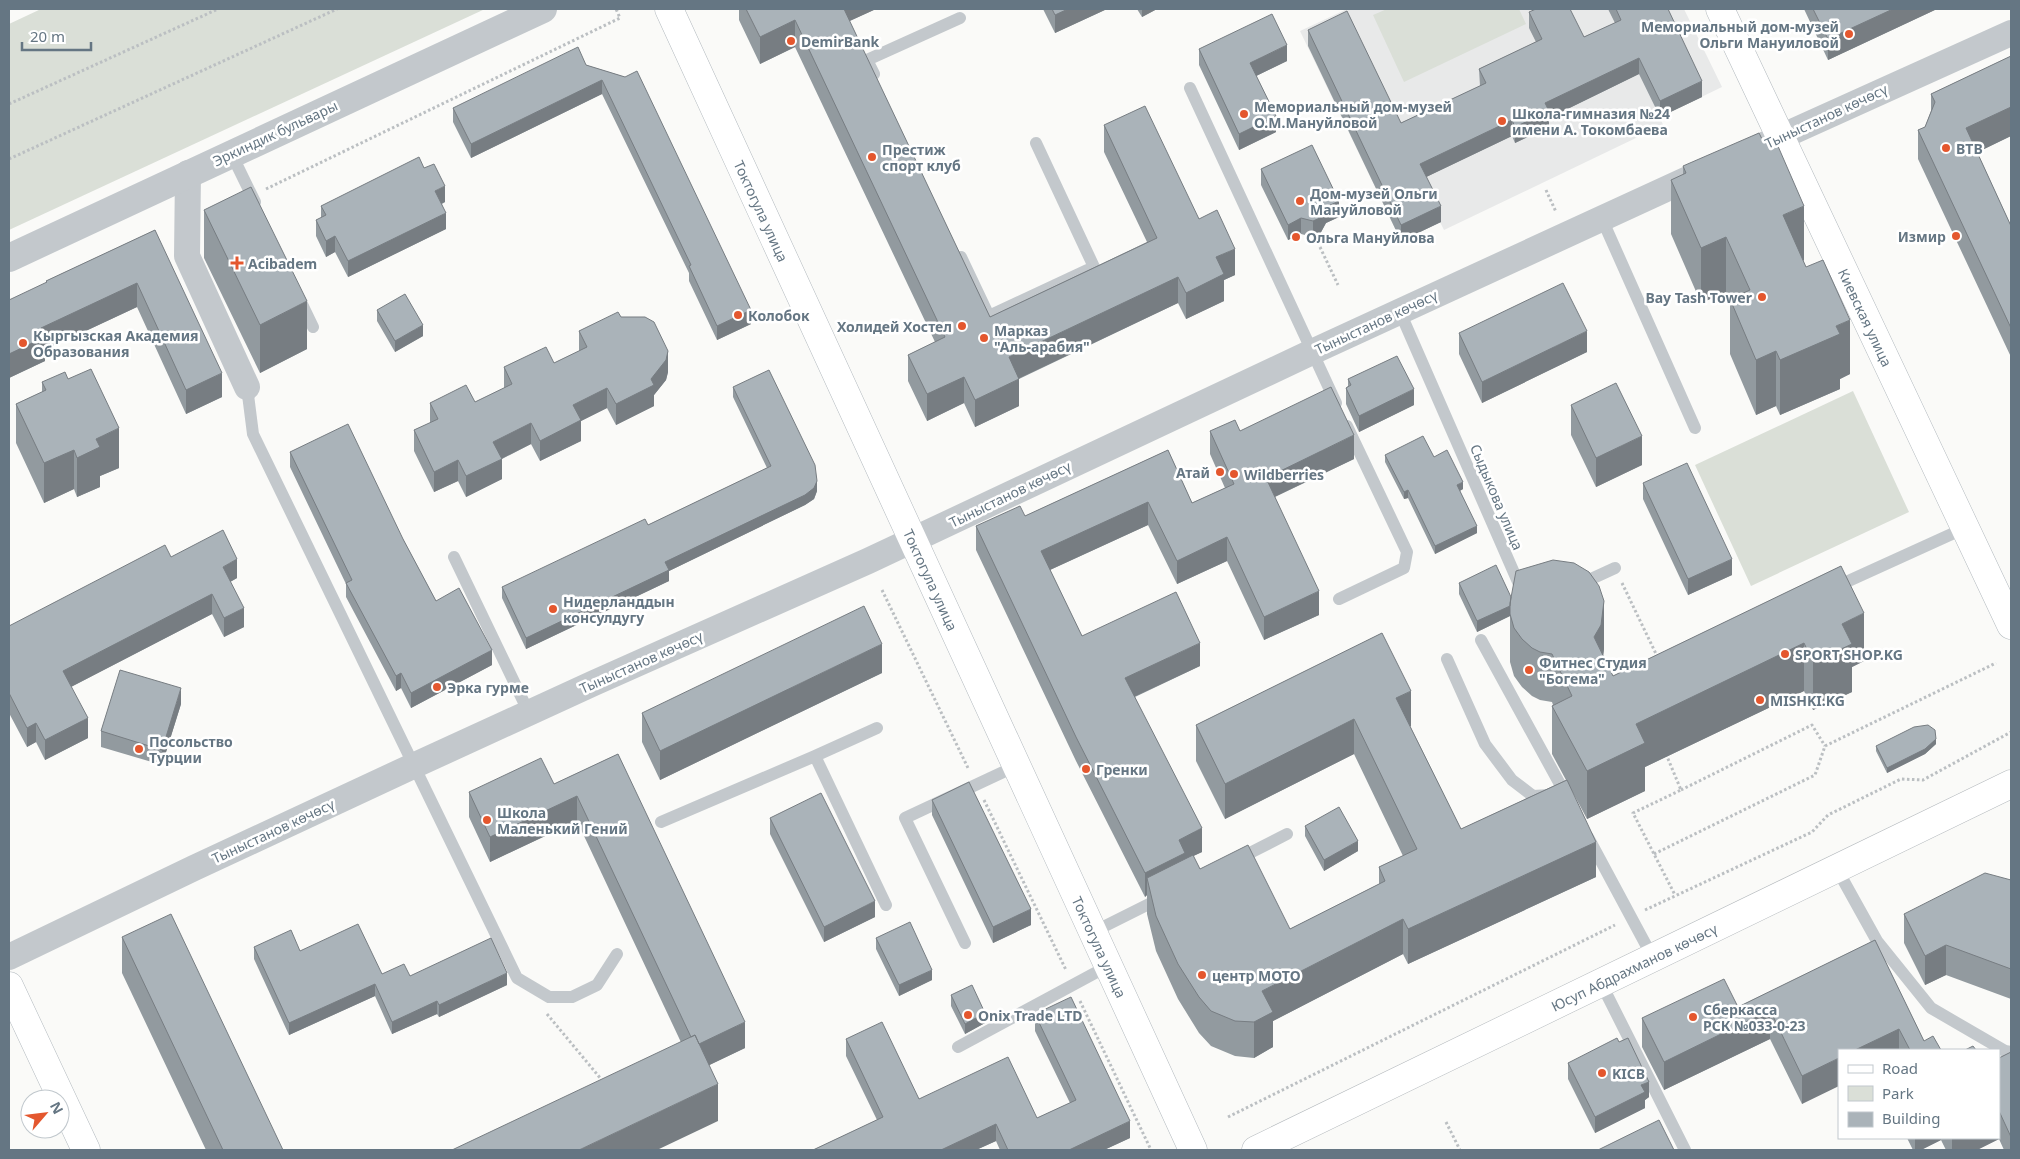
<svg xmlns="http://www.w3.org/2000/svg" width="2020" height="1159" font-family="'Noto Sans',sans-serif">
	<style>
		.built { fill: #e8e9e9 }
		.green { fill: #dadfd7 }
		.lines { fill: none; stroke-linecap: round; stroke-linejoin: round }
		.secondary-casing { stroke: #b3babf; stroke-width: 29 }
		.primary-casing { stroke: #b5babe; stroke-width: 29 }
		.path { stroke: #bbbfc2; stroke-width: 3; stroke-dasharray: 2.5 2.5; stroke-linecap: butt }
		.service { stroke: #c3c8cc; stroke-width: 12 }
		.minor { stroke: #c3c8cc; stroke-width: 26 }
		.tertiary { stroke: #c3c8cc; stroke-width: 28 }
		.secondary { stroke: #fff; stroke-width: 28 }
		.primary { stroke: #fff; stroke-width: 28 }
		.wall { fill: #929a9f }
		.shaded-wall { fill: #777d82 }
		.building { fill: #aab3b9; stroke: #777d82 }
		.poi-dot { fill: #e4572e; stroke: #fff; stroke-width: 2 }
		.labels { text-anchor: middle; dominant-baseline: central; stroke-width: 5; stroke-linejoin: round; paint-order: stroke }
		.poi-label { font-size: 14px; font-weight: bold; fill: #657683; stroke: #fff; text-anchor: start }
		.street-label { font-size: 14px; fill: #657683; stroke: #fff }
	</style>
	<rect width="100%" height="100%" fill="#fafaf8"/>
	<path class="built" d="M1347,9h337l38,78 -62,30 3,8 -219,105 -4,-8 -39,19 -101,-210z"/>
	<path class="green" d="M41,9h444l-476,221v-206z
		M1387,9h132l7,15 -122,58 -31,-67z
		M1853,391l56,121 -158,74 -56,-121z"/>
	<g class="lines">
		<g class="secondary-casing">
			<g id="secondary">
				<path id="s1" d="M669,9l524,1141"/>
				<path id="s2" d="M1720,9l291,616"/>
				<path d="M9,986l77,164"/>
			</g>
		</g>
		<g class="primary-casing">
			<g id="primary">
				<path id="s3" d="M1256,1150l755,-366"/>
			</g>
		</g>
		<path class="path" d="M9,104l209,-95
			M9,159l328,-150
			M266,189l354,-171 -4,-9
			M1546,190l10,22
			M1320,247l18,38
			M1622,583l36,75
			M882,590l87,180
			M1666,754l15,36 -48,23 42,82
			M1681,790l131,-65 13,21
			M984,800l82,170
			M1654,854l161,-79 10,-29 171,-83
			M1645,910l167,-78 16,-17 73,-36 22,1 88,-48
			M1080,1001l71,149
			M547,1014l54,65
			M1228,1117l387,-192
			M1446,1122l14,28"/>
		<path class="service" d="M874,74l-7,-14 93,-42
			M1190,88l146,315
			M231,153l24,49
			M1602,219l93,209
			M961,257l28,59 105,-49 -58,-124
			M300,300l13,27
			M1400,312l122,279
			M247,387l6,47 264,544 32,19h23l25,-12 20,-31
			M454,557l75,156
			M1578,585l37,-17
			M1833,588l132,-60
			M1339,599l65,-31 3,-16 -60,-126
			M1481,640l86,157
			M1447,659l38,85 27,36 21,16 17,-1
			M815,756l62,-28
			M661,822l154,-66 71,149
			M1588,837l65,121
			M1236,860l51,-26
			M1837,869l40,72 54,67 74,43 6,1
			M1093,932l70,-35
			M965,943l-60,-125 111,-52
			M1601,983l84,167
			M958,1047l150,-81"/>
		<path class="minor" d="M1761,146l250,-113
			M188,173l-1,83 60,131
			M9,957l185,-89 219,-102 181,-83 274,-122 444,-209 391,-180"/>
		<path class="tertiary" d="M9,258l534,-249"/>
		<use href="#secondary" class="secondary"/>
		<use href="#primary" class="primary"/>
	</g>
	<path class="wall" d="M739,9h137l-27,12 141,296 157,-75 -43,-90v-27l95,94 36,56 -11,5v21l-38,18 -8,-16 -159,76v27l-44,21 -11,-24 -37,18 -19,-40v-26l27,-13 -140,-295 -35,17 -21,-44z
		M1043,9h64l-52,24z
		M1137,9h20l-15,8z
		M1608,9h60l34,88 -42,20 -21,-43 -90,44v9l-34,16 -3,-7 -86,41 15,45 -40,19 -93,-195v-16l93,93 79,-37 -1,-17 57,-27 -7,-14v-16l55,25 31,-14z
		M1804,9h133l-109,51z
		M1199,49l88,12 -31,15 20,56 -37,18 -40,-85z
		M2011,56v80l-34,16 34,74v131l-93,-198v-29l7,-3 6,-16v-17z
		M586,65l39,12 126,247 -34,16 -28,-59v-8l-87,-179 -131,64 -18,-36v-14z
		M1683,166l121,94 -1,1 47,113 -10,5v10l-60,26 -4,-9 -20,9 -26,-61v-55l-4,-7 -25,11 -30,-69v-54l12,-5z
		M424,168l21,34 -3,2 4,25 -98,48 -13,-25 -9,5 -10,-21v-16l5,-2v-12z
		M1261,169l78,48 -13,6 -6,11 -7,3 -12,-3 -13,6 -27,-55z
		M204,210l103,139 -47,24 -56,-115z
		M155,230l67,167 -36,17 -49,-107 -92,43v11l-36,17 37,-95v-2z
		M377,310l46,26 -28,16 -18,-31z
		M621,317l47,55 -2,8 -12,15v11l-38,19 -9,-17 -26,13v20l-41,20 -9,-17 -29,15v20l-36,18 -8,-16 -24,11 -20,-41v-21l16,-7v-20l45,-1 29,-14v-21l50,-4 25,-12v-20z
		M1459,333l128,19 -105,51 -23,-49z
		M68,379l51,89 -19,8v11l-23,10 -3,-8 -30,14 -28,-60v-39l26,-12v-10z
		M1348,379l66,26 -55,27 -13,-28v-16l2,-2z
		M733,387l84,104 -3,8 -9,6 -136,66v10l-143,68 -24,-51v-11l146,-62 119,-57 -34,-71z
		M1571,405l71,60 -46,22 -25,-52z
		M1210,431h30l114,28 -79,38 44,118 -55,25 -37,-79 -50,23 -29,-59 -98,45 32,66 118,30 -65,31 67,155 -9,4 7,13 90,60 89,-45v-17l24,-11 -49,-102 -129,65 -29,-58v-36l186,-92 29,93h-1l51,103 105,-49 -14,-26v-48l1,-1 -1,-3 -12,-2 -8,-4 -10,-9 -8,-11 -4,-14v-46l-33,16 -18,-38v-11l52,14 93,52 -1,7 10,20 228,-110 23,95 -12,6v25l-39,18 -9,-19 -159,76v24l-58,28 -16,-30 25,88 -188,87 -5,-10 -130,67v26l-19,11 -19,-2 -24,-10 -12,-13 -21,-34 -22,-48 -9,-37v-19l-2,2 -69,-136 -100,-211v-24l49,-10 143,-66 24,53 33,-15 -15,-34z
		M290,452l113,87 33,62 56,64 -81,43 -10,-20 -5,3 -50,-94v-13l-56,-117z
		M1385,455l49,2 29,32 -3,2 17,42 -42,21 -27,-56 -4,1 -19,-37z
		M1643,483l89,92 -44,20 -45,-96z
		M171,557l66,21 -7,4 14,45 -20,10 -12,-23 -141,73 17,51 -43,22 -9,-18 -9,5 -18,-34v-87z
		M882,673l-222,107 -18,-38v-29z
		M181,704l-19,61 -61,-18v-16z
		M1936,744l-11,10 -38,19 -11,-22v-5z
		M618,754l127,294 -36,17 9,56 -141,-300 -87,41 -21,-45v-25l85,-8z
		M932,800l99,125 -38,18 -61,-128z
		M770,818l105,99 -51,25 -54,-108z
		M1305,826l53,25 -34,20 -19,-35z
		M2011,880v119l-65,-24 -21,10 -21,-42v-29z
		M122,937l161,213h-77l-84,-177z
		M876,938l56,42 -33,16 -23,-47z
		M1875,940l49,101 17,9h-102l-37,54 -32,-65 -106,51 -22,-43v-29l96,-11z
		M254,947l46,4 82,23 28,2 97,9 -68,32 -2,-3 -45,20 -17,-38 -86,39 -35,-76z
		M951,995l34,28 -20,11 -14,-28z
		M1035,1014l95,124 -26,12h-104l-4,-9 -20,9h-163l64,-30 -31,-64v-17l73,60 118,19 33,-15 -35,-72z
		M1619,1042l30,55 -4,3v8l-50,25 -27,-54v-16z
		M2011,1052v98h-7l-5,-11 -22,11h-31l-5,-10 -20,10h-8l-6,-12h92v-80z"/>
	<path class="shaded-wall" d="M839,9h37l-37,17z
		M1068,9h39l-52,24v-18z
		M1142,9h15l-15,8z
		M1893,9h44l-109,51v-21z
		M795,20v27l-35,17v-27z
		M1287,45v16l-37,18v-16z
		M1639,58v16l-90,44v9l-34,16v-16l30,-24z
		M602,80v14l-131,64v-14z
		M1702,81v16l-42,20v-16z
		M2011,107v29l-45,22v-30z
		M1276,116v16l-37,18v-16z
		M1512,120v16l-92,44v-16z
		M445,186v16l-10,4v-15z
		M1339,201v16l-13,6 -6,11 -7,3v-16l13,-14z
		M1441,206v16l-40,19v-16z
		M1804,206v54l-21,10v-55z
		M446,213v16l-98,48v-16z
		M1301,218v16l-13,6v-15z
		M335,236v16l-9,5v-16z
		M1726,237v55l-25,11v-55z
		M1235,249v26l-11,5v21l-38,18v-26l30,-36z
		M1178,277v26l-169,80v-26z
		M137,283v24l-92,43v11l-36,17v-24l32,-26z
		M307,301v48l-47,24v-48z
		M751,310v14l-34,16v-14z
		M1850,320v54l-10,5v10l-60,26v-55l56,-34z
		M423,325v11l-28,16v-11z
		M1587,331v21l-105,51v-21z
		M668,351v21l-2,8 -12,15v11l-38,19v-21l35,-25z
		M1776,351v55l-20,9v-55z
		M222,373v24l-36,17v-24z
		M964,377v26l-37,18v-27z
		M1019,379v27l-44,21v-27z
		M607,388v20l-26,13v20l-41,20v-20l33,-36z
		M1414,389v16l-55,27v-16z
		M531,423v21l-38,19v-21z
		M119,428v40l-19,8v11l-23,10v-39l19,-19z
		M1354,435v24l-88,42v-23z
		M1642,436v29l-46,22v-29z
		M74,450v39l-30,14v-40z
		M502,459v20l-36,18v-21z
		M458,460v21l-24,11v-20z
		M817,481v10l-3,8 -9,6 -136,66v10l-143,68v-11l139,-76z
		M1463,482v7l-6,3v-7z
		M1408,490v8l-4,1v-7z
		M1148,502v23l-107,49v-23z
		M1477,526v7l-42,21v-8z
		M1227,537v24l-50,23v-23z
		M237,559v19l-14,8v-19z
		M1732,559v16l-44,20v-16z
		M1319,591v24l-55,25v-23z
		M212,594v20l-149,77v-20z
		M1604,601v48l-3,24 -7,-36z
		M1510,606v10l-33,16v-11z
		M244,608v19l-20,10v-19z
		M1864,613v48l-12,6v25l-39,18v-48l29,-38z
		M1200,643v23l-75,35v-23z
		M1804,643v48l-159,76v24l-58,28v-48l49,-47z
		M882,644v29l-222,107v-29z
		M492,650v15l-81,43v-15z
		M401,673v15l-5,3v-15z
		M181,688v16l-19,61v-15z
		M1411,691v35l-15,7v-35z
		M88,718v20l-43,22v-20z
		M1354,719v35l-129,65v-35z
		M36,723v19l-9,5v-19z
		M1936,739v5l-11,10 -38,19v-5z
		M577,796v25l-87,41v-25z
		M1202,828v24l-55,26v17l-2,2v-24l34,-33z
		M1358,841v10l-34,20v-11z
		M1596,842v35l-188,87v-35z
		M875,901v16l-51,25v-15z
		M1031,909v16l-38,18v-16z
		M1403,919v35l-130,67v26l-19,11v-36l8,-31z
		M1946,945v30l-21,10v-29z
		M932,970v10l-33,16v-11z
		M507,973v12l-68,32v-12z
		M375,984v12l-86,39v-12z
		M437,1001v13l-45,20v-12z
		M1770,1010v29l-106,51v-28z
		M985,1013v10l-20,11v-10z
		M745,1022v26l-50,24v-26z
		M1899,1029v21h-44z
		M1839,1058v28l-37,18v-28z
		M1649,1082v15l-4,3v8l-50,25v-16l46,-32z
		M718,1084v37l-61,29h-78z
		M1130,1121v17l-26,12h-35z
		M996,1124v17l-20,9h-35z
		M1915,1138h26v2l-20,10h-6z
		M1952,1138h47v1l-22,11h-25z"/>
	<path class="building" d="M746,9h98l146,308 167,-79 -53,-113 41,-19 54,113 18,-9 18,39 -19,8 8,17 -38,19 -8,-16 -169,80 10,22 -44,21 -11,-23 -37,17 -19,-39 37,-18 -150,-317 -35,17z
		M1052,9h16l-13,6z
		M1536,9h34l14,28 37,-17 -5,-11h52l34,72 -42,20 -21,-43 -94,45 4,8 -34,16 -3,-7 -92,44 21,42 -40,19 -93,-195 39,-19 54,112 85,-40 -7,-14 63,-30 -13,-27z
		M1813,9h80l-65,30z
		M1272,14l15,31 -37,18 26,53 -37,18 -40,-85z
		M578,47l8,18 39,12 12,-6 114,239 -34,16 -28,-60 2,-1 -89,-185 -131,64 -18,-36z
		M2011,56v51l-45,21 45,98v102l-93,-198 7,-3 10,-25 -4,-8z
		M1759,133l4,8 11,-4 30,69 -21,9 23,52 17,-7 27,60 -14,6 4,8 -60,26 -4,-9 -20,9 -26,-61 20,-9 -24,-53 -25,11 -30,-68 15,-7 -3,-7z
		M1312,145l27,56 -13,6 -6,11 -7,3 -12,-3 -13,7 -27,-56z
		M419,157l5,11 10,-4 11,22 -10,5 11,22 -98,48 -13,-25 -9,5 -10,-21 10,-5 -5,-9z
		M251,187l56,114 -47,24 -56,-115z
		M155,230l67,143 -36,17 -49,-107 -96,45 4,9 -36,17v-54l38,-18 -1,-1z
		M1563,283l24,48 -105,51 -23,-49z
		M405,294l18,31 -28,16 -18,-31z
		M618,312l3,5h24l9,5 14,29 -2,9 -15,19 3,6 -38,19 -9,-16 -34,17 8,15 -41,21 -9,-18 -38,19 9,17 -36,17 -8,-16 -24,12 -20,-42 24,-11 -8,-16 36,-18 9,17 37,-18 -8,-17 42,-20 8,16 33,-16 -8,-16z
		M1397,356l17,33 -55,27 -13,-28 5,-3 -3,-6z
		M91,369l28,59 -23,11 4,8 -23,11 -3,-8 -30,13 -28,-59 30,-14 -4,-8 23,-10 3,7z
		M769,370l46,95 2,16 -3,7 -9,7 -140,67 4,8 -143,68 -24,-51 143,-68 3,6 123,-59 -38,-79z
		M1616,383l26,53 -46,22 -25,-53z
		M1331,387l23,48 -88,43 53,113 -55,26 -37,-80 -50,24 -29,-59 -107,49 41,85 94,-44 24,51 -75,35 77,150 -23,12 6,13 -40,20 -69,-136 -100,-211 44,-20 5,10 143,-66 24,53 42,-19 -24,-53 25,-11 5,11z
		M348,424l55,115 33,62 23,-13 33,62 -81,43 -10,-20 -5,3 -50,-93 6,-3 -62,-128z
		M1423,436l11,21 13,-7 16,32 -6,3 20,41 -42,20 -27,-56 -4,2 -19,-37z
		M1687,463l45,96 -44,20 -45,-96z
		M223,530l14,29 -14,8 21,41 -20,10 -12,-24 -149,77 25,47 -43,22 -9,-17 -9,5 -18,-35v-67l156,-81 6,12z
		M1553,560l21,3 15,9 10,14 5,15 -3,24 -7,12 19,39 228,-110 23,47 -22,11 10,20 -39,18 -9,-19 -168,81 9,19 -58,28 -35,-65 20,-10 -20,-42 -12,-2 -8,-4 -10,-9 -8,-11 -4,-14v-11l6,-32z
		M1496,565l15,32 -1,9 -33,15 -18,-38z
		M864,606l18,38 -222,107 -18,-38z
		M1382,633l29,58 -15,7 65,131 106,-49 29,62 -188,87 -5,-10 -141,72 11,21 -19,10 -19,-1 -24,-10 -12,-14 -21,-33 -22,-48 -9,-38 46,-23 7,14 48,-24 42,84 95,-48 -6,-14 38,-18 -63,-130 -129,65 -29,-59z
		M120,670l61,18 -19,62 -61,-19z
		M1928,725l7,5 1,9 -11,10 -38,19 -11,-22 38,-19z
		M618,754l127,268 -46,22 -4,-9 -4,2 -114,-241 -87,41 -21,-45 72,-34 13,26z
		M969,782l62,127 -38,18 -61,-127z
		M821,793l54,108 -51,26 -54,-109z
		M1339,807l19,34 -34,19 -19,-34z
		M1985,873l26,7v89l-65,-24 -21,11 -21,-42z
		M171,914l112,236h-60l-101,-213z
		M910,922l22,48 -33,15 -23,-47z
		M358,924l24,50 22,-10 6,12 81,-38 16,35 -68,32 -2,-4 -45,21 -17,-38 -86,39 -35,-76 37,-17 9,21z
		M1875,940l49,101 9,-5 8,14h-31l-11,-21 -44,21h-16v8l-37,18 -32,-66 -106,52 -22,-44 82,-39 14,28z
		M972,985l13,28 -20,11 -14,-29z
		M1071,997l59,124 -61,29h-61l-12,-26 -55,26h-128l70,-33 -37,-78 36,-17 37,77 89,-42 29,61 39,-18 -41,-86z
		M695,1035l23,49 -139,66h-127z
		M1617,1038l2,4 9,-4 21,44 -8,3 4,7 -50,25 -27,-54z
		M1973,1046l3,4h-11z
		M2011,1052v85l-12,-26v-53z
		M1659,1120l15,30h-76z"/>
	<g class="poi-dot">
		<circle cx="1849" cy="34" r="5"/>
		<circle cx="791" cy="41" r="5"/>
		<circle cx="1244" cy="114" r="5"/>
		<circle cx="1502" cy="121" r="5"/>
		<circle cx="1946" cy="148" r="5"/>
		<circle cx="872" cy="157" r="5"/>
		<circle cx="1300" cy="201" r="5"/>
		<circle cx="1956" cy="236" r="5"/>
		<circle cx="1296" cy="237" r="5"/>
		<path d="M234.5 255.5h5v5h5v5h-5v5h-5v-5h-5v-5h5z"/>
		<circle cx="1762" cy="297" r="5"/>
		<circle cx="738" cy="315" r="5"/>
		<circle cx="962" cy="326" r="5"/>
		<circle cx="984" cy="338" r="5"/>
		<circle cx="23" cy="343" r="5"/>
		<circle cx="1220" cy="472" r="5"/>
		<circle cx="1234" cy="474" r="5"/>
		<circle cx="553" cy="609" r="5"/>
		<circle cx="1785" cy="654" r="5"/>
		<circle cx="1529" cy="670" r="5"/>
		<circle cx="437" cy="687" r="5"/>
		<circle cx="1760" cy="700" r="5"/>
		<circle cx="139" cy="749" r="5"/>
		<circle cx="1086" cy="769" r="5"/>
		<circle cx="487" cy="820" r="5"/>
		<circle cx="1202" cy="975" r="5"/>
		<circle cx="968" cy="1015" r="5"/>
		<circle cx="1693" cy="1017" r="5"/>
		<circle cx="1602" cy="1073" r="5"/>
	</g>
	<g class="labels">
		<g class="poi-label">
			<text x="1839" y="26" text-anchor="end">Мемориальный дом-музей<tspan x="1839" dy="16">Ольги Мануиловой</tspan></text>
			<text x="801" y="41">DemirBank</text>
			<text x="1254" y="106">Мемориальный дом-музей<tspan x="1254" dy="16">О.М.Мануйловой</tspan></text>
			<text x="1512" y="113">Школа-гимназия №24<tspan x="1512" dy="16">имени А. Токомбаева</tspan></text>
			<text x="1956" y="148">BTB</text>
			<text x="882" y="149">Престиж<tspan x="882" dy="16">спорт клуб</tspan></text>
			<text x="1310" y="193">Дом-музей Ольги<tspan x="1310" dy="16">Мануйловой</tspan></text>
			<text x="1946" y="236" text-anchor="end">Измир</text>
			<text x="1306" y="237">Ольга Мануйлова</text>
			<text x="248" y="263">Acibadem</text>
			<text x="1752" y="297" text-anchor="end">Bay Tash Tower</text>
			<text x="748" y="315">Колобок</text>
			<text x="952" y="326" text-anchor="end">Холидей Хостел</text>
			<text x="994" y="330">Марказ<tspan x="994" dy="16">"Аль-арабия"</tspan></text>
			<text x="33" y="335">Кыргызская Академия<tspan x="33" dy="16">Образования</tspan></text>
			<text x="1210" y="472" text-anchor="end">Атай</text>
			<text x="1244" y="474">Wildberries</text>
			<text x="563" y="601">Нидерланддын<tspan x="563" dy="16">консулдугу</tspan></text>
			<text x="1795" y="654">SPORT SHOP.KG</text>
			<text x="1539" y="662">Фитнес Студия<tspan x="1539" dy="16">"Богема"</tspan></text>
			<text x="447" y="687">Эрка гурме</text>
			<text x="1770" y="700">MISHKI.KG</text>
			<text x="149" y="741">Посольство<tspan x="149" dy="16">Турции</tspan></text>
			<text x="1096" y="769">Гренки</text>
			<text x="497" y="812">Школа<tspan x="497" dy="16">Маленький Гений</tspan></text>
			<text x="1212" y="975">центр МОТО</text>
			<text x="1703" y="1009">Сберкасса<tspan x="1703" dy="16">РСК №033-0-23</tspan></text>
			<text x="978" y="1015">Onix Trade LTD</text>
			<text x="1612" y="1073">KICB</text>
		</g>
		<g class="street-label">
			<text transform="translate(1826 116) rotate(-25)">Тыныстанов көчөсү</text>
			<text transform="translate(275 133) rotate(-25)">Эркиндик бульвары</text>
			<text stroke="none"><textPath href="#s1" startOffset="222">Токтогула улица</textPath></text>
			<text stroke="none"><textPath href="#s2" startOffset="341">Киевская улица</textPath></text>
			<text transform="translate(1376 322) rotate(-25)">Тыныстанов көчөсү</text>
			<text transform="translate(1010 494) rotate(-26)">Тыныстанов көчөсү</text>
			<text transform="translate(1497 497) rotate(67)">Сыдыкова улица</text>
			<text stroke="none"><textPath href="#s1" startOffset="628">Токтогула улица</textPath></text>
			<text transform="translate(641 662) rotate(-24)">Тыныстанов көчөсү</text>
			<text transform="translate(273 831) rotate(-25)">Тыныстанов көчөсү</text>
			<text stroke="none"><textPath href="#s1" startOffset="1032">Токтогула улица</textPath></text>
			<text stroke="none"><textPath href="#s3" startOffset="420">Юсуп Абдрахманов көчөсү</textPath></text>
		</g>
	</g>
	<rect width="2020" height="1159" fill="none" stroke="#657683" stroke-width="20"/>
	<rect x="1838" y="1049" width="162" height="90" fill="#ffffff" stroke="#c1c8cd"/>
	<rect x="1848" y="1065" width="25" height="8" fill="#ffffff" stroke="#c1c8cd"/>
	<text x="1882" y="1074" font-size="15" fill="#657683">Road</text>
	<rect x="1848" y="1086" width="25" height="15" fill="#dadfd7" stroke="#c1c8cd"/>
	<text x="1882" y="1099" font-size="15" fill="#657683">Park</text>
	<rect x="1848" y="1112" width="25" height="15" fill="#aab3b9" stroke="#c1c8cd"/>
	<text x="1882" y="1124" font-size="15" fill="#657683">Building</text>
	<g transform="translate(45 1114) rotate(62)"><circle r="24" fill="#ffffff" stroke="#c1c8cd"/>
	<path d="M0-4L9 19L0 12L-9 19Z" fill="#e4572e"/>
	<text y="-8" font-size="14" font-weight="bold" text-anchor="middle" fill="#657683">N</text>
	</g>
	<path d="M22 42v8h69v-8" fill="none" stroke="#657683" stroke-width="2.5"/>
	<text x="30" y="42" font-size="15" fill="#657683" stroke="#ffffff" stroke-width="4" paint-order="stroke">20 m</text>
</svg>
